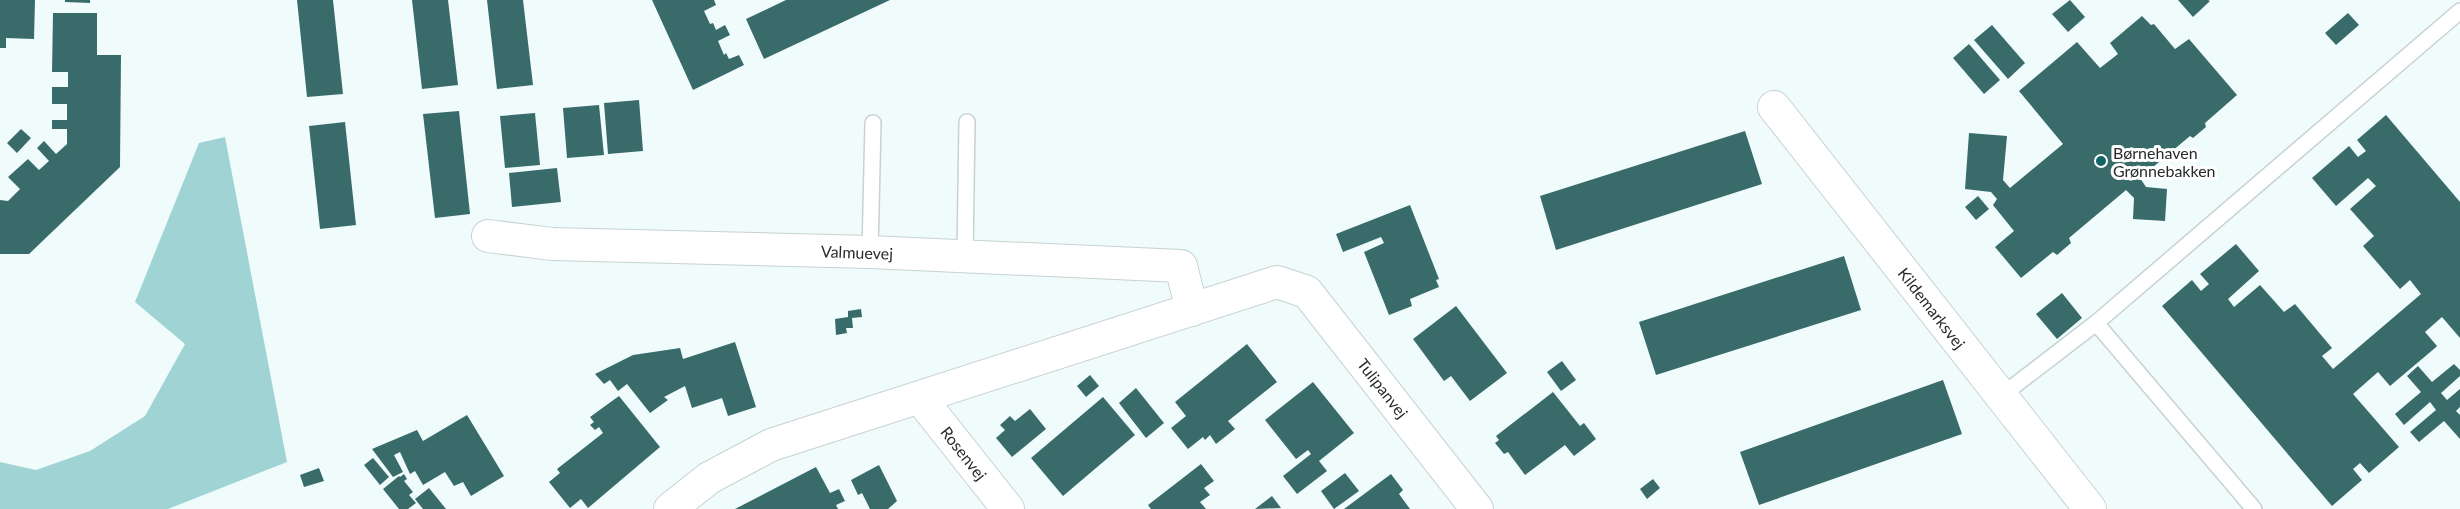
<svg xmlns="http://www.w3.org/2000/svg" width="2460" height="509" font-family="Lato,sans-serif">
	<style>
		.green { fill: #a0d4d4 }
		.building { fill: #396b6b }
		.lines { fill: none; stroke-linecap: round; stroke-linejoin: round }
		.service-casing { stroke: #c7d2d2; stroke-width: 18 }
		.minor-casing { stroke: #c7d2d2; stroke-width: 34 }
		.service { stroke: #fff; stroke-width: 15 }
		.minor { stroke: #fff; stroke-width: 32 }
		.poi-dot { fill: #146465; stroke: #fff; stroke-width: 2 }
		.labels { text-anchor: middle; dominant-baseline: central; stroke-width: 6; stroke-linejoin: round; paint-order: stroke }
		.poi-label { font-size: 16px; fill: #272b2b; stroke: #fff; text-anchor: start }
		.street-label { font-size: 16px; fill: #272b2b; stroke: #fff }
	</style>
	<rect width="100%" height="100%" fill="#f0fbfb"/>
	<path class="green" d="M225,137l62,325 -119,47h-168v-47l36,8 54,-19 55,-35 40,-72 -50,-42 64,-159z"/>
	<path class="building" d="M0,0h35l-1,39 -28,-1v10h-6z
		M65,0h25v3l-25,-1z
		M297,0h36l10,94 -36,3z
		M412,0h36l10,85 -36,4z
		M487,0h36l10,85 -36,4z
		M652,0h62l2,5 -12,6 6,13 3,-1 3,7 9,-5 5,10 -12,6 6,14 2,-2 3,6 10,-4 5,10 -51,25z
		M786,0h104l-126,59 -18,-40z
		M2070,0l15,17 -17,15 -16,-18z
		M2178,0h30l2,1 -17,16z
		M53,13h44v42h24l-1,112 -91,87h-29v-54l8,1 12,-12 -12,-12 20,-18 11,11 10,-9 -12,-13 7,-7 12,13 11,-10v-15h-15v-9h15v-16h-15v-17h16v-15h-16z
		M2348,13l11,12 -23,20 -11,-12z
		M2142,16l9,9 3,-1 21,25 14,-10 48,56 -32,28 1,4 -13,11 -3,-2 -50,42 6,9 21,2 -2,32 -32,-2 1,-21 -8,-8 -57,48 2,5 -14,12 -4,-3 -32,26 -26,-31 19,-16 -21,-26 4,-6 -6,-7 -26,-3 4,-56 38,3 -4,44 7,8 53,-44 -44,-53 58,-49 23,26 18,-14 -8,-11z
		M1992,25l33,38 -17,16 -34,-39z
		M1969,44l31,36 -16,14 -31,-36z
		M639,100l4,51 -35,3 -4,-51z
		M599,105l5,50 -37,3 -4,-50z
		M459,111l11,103 -35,4 -12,-104z
		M535,113l5,52 -35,3 -5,-52z
		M2386,115l74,87v136l-18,-21 -17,15 12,14 -2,2 -45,38 -12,-14 -25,22 46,53 -30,26 -9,-10 -7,6 9,11 -30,26 -170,-200 30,-26 9,11 8,-7 -9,-10 36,-30 23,27 -31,28 6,8 26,-22 24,27 11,-8 37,44 -10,8 11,13 88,-75 -11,-14 -10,9 -37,-43 11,-10 -24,-27 26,-23 -8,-8 -32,28 -24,-28 37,-32 9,11 8,-6 -9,-11z
		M345,122l11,103 -36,4 -11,-103z
		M21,129l10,9 -14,15 -10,-10z
		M1745,131l17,53 -206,66 -16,-54z
		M557,168l4,34 -49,5 -3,-34z
		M1978,196l11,13 -13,11 -11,-13z
		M1410,205l29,74 -3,1 3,7 -29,12 2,7 -23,9 -25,-63 20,-9 -3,-6 -38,15 -7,-18z
		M1844,256l17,54 -205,65 -17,-53z
		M2062,293l20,25 -25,21 -21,-25z
		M1456,306l51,67 -37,28 -19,-25 -7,5 -31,-42z
		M861,309l1,8 -10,1 1,10h-7l1,5 -11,2 -1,-16 13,-2v-6z
		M735,342l21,65 -28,9 -6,-18 -30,10 -7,-22 -21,11 4,3 -18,13 -23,-29 -9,7 -8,-11 -6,4 -9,-10 38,-19 47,-7 3,11z
		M1247,344l30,38 -49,39 7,8 -19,15 -6,-9 -5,5 -2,-3 -15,12 -17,-21 15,-12 -11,-14z
		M1562,361l14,19 -15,11 -14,-19z
		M2454,364l6,6v6l-19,17 6,7 13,-11v18l-4,4 4,4v24l-16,-18 -25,21 -9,-10 26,-22 -6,-8 -26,23 -9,-11 26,-22 -14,-16 11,-10 14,16z
		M1090,375l9,11 -13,11 -9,-11z
		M1943,380l19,54 -203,71 -19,-53z
		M1313,382l41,51 -35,28 8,10 -30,23 -14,-18 28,-22 -3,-4 -12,9 -31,-39z
		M1136,388l28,35 -18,15 -27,-35z
		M1553,392l27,34 4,-3 12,16 -22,17 -9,-11 -40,30 -17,-23 -4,2 -9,-11 4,-3 -3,-4z
		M619,396l41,51 -72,61 -7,-9 -11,9 -21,-26 11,-9 -3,-4 46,-36 -4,-6 -4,3 -5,-5 4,-3 -4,-5z
		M1103,397l32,38 -72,61 -32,-38z
		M1030,409l16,20 -34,28 -16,-19 9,-8 -5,-5 10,-9 5,5z
		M467,415l37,61 -33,20 -8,-14 -9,4 -9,-14 -22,13 -8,-14 -5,3 -10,-22 -6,3 9,17 -10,5 -21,-28 45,-19 6,11z
		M373,458l16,19 -9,8 -16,-20z
		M1201,464l13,17 -10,7 6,7 -10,7 6,7h-55l-3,-4z
		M879,465l18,36 -9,8h-18l-8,-16 -4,2 -7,-15z
		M816,467l14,26 9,-4 6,12 -9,4 2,4h-103z
		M319,468l5,13 -20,6 -4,-12z
		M1345,473l14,18 -25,18 -13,-18z
		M404,474l3,5 -3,2 9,11 -4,3 7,8 -8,6h-9l-16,-20 16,-13 1,1z
		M1391,474l12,16 -4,4 11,15h-66z
		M1653,479l7,9 -13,11 -7,-10z
		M429,488l17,21h-23l-8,-10z
		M1272,496l9,12 -26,1z"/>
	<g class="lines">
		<g class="service-casing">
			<path id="service" d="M870,252l3,-129
				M965,256l2,-134
				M2096,323l158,186
				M2001,396l95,-73 364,-312"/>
		</g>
		<g class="minor-casing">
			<path id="minor" d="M1774,107l316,402
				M488,236l64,8 318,8 311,14 11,44
				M920,398l88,111
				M670,509l39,-31 62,-33 506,-163 30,10 170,217"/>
		</g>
		<use href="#service" class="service"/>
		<use href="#minor" class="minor"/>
	</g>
	<circle class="poi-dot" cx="2101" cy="161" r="6"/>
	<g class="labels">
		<g class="poi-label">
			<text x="2113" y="152">Børnehaven<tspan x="2113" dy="18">Grønnebakken</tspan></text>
		</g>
		<g class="street-label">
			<text transform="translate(857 252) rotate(2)">Valmuevej</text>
			<text transform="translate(1932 308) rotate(52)">Kildemarksvej</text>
			<text transform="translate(1383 388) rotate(52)">Tulipanvej</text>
			<text transform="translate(964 453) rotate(52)">Rosenvej</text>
		</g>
	</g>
</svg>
